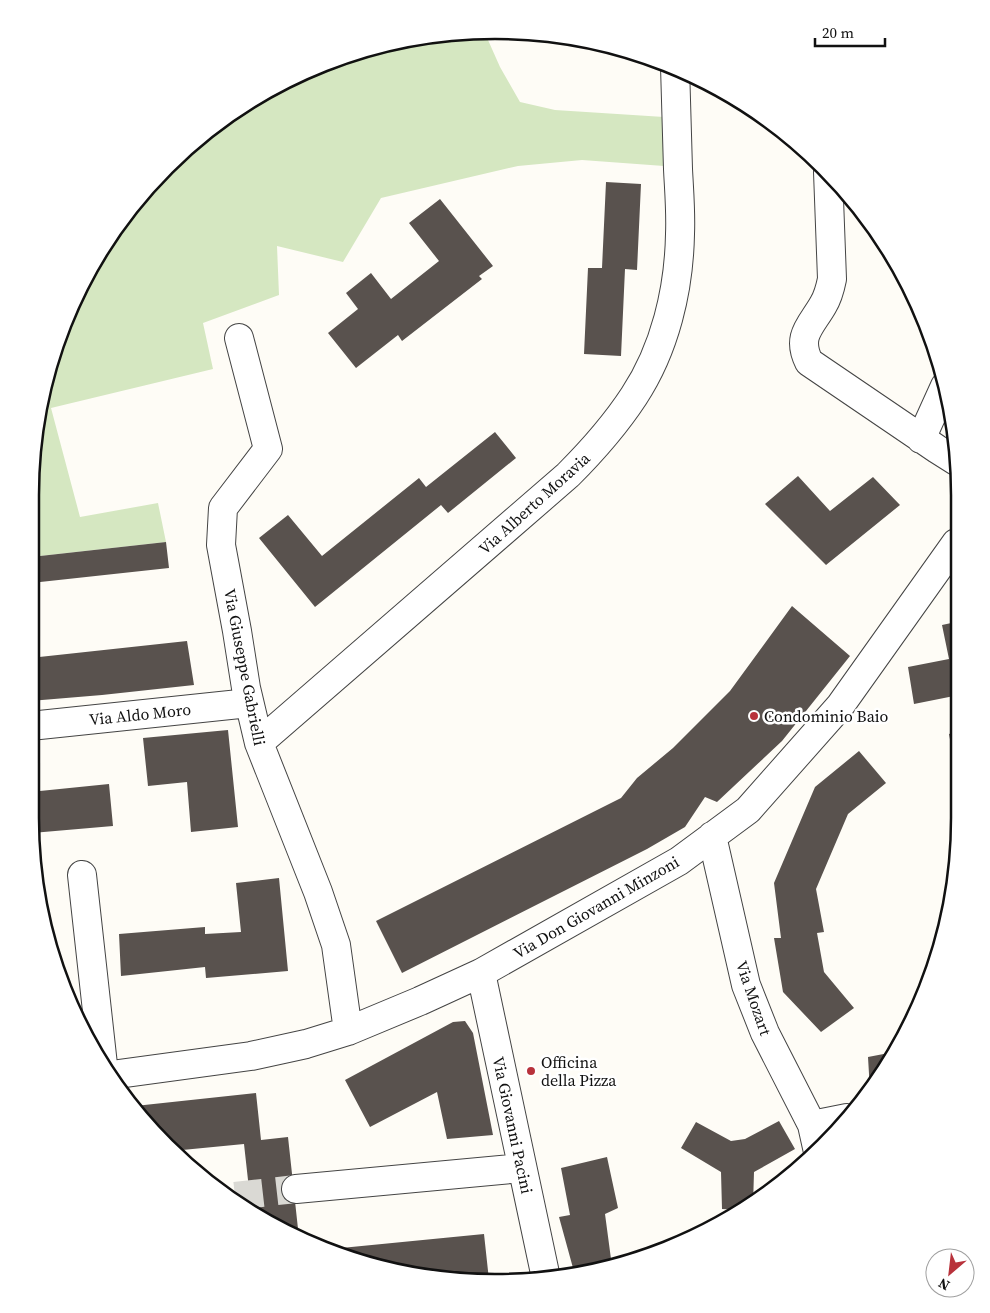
<svg xmlns="http://www.w3.org/2000/svg" width="990" height="1313" font-family="'Source Serif 4',serif">
	<style>
		.green { fill: #d5e7c1 }
		.building { fill: #59524e }
		.lines { fill: none; stroke-linecap: round; stroke-linejoin: round }
		.minor-tunnel { stroke: #dad9d4; stroke-width: 28; stroke-dasharray: 28 14; stroke-linecap: butt }
		.minor-casing { stroke: #444; stroke-width: 30 }
		.minor { stroke: #fff; stroke-width: 28 }
		.poi-dot { fill: #b8323b; stroke: #fff; stroke-width: 2 }
		.labels { text-anchor: middle; dominant-baseline: central; stroke-width: 5; stroke-linejoin: round; paint-order: stroke }
		.street-label { font-size: 16px; fill: #111; stroke: #fff }
		.poi-label { font-size: 16px; fill: #111; stroke: #fff; text-anchor: start }
		.rim { fill: none; stroke: #111; stroke-width: 2.5 }
	</style>
	<rect width="100%" height="100%" fill="#fefcf6"/>
	<path class="green" d="M484,31l16,36 20,35 35,8 109,7v49l-82,-6 -64,6 -137,32 -38,64 -66,-16 2,49 -76,28 10,46 -162,39 29,109 78,-14 8,39 -135,15v-92l15,-91 32,-85 48,-77 110,-103 81,-43 87,-27z"/>
	<path class="building" d="M606,182l35,2 -4,86 -12,-1 -4,87 -37,-2 4,-86h14z
		M440,199l53,67 -14,10 3,3 -80,62 -4,-6 -42,33 -28,-35 30,-24 -12,-16 25,-20 20,26 48,-38 -30,-38z
		M495,432l21,26 -68,55 -7,-8 -126,102 -56,-69 29,-23 34,41 97,-78 7,9z
		M798,476l32,35 43,-34 27,28 -74,60 -61,-61z
		M166,542l3,26 -138,15v-26z
		M792,606l58,50 -68,85 -65,61 -12,-5 -20,30 -38,22 -245,124 -26,-52 245,-123 16,-20 36,-30 57,-57z
		M956,622v79l-2,-5 -40,8 -6,-37 41,-8 -7,-34z
		M187,641l7,44 -92,10 -72,6v-43z
		M228,730l10,97 -47,5 -4,-50 -39,4 -5,-48z
		M956,732v34h-1l-6,-32z
		M859,751l27,32 -38,31 -32,75 8,43 -7,1 7,39 30,36 -33,24 -38,-40 -9,-54h7l-7,-55 41,-96z
		M109,784l4,42 -81,7 -2,-15v-26z
		M279,878l9,93 -82,7 -1,-11 -84,9 -2,-42 86,-7v7l36,-2 -5,-49z
		M465,1021l8,12 20,102 -46,4 -10,-47 -67,35 -25,-47 108,-58z
		M894,1052l-12,24 -12,15 -2,-34z
		M256,1093l5,47 27,-3 11,101 -10,-3 -38,-28 -7,-63 -72,7 -6,-4 -31,-41z
		M779,1121l16,28 -41,23 -1,33 -11,5 -20,-1 -1,-37 -40,-24 15,-26 35,19 14,-2z
		M607,1157l11,51 -13,6 6,45 -38,9 -14,-51 11,-2 -9,-47z
		M484,1234l5,46 -85,-6 -73,-25z"/>
	<g class="lines">
		<path class="minor-tunnel" d="M235,1196l61,-7"/>
		<g class="minor-casing">
			<path id="minor" d="M828,172l4,107c-2,10 -4,18 -9,26 -12,21 -27,31 -14,57l128,87 19,12
				M239,338l29,111 -45,59 -2,37 16,86 9,57 13,55 59,149 18,53 12,86
				M921,439l24,-53
				M30,726l219,-23
				M259,743l309,-268c24,-24 47,-50 66,-79 31,-47 45,-106 46,-162 1,-22 -1,-44 -2,-65 -1,-34 -2,-68 -3,-103
				M712,836l34,149 19,48 47,92 6,27
				M82,875l21,190
				M481,973l65,305
				M111,1075l140,-19 55,-12 42,-13 72,-30 61,-28 198,-112 69,-51 92,-104 116,-163
				M812,1125l35,-7
				M296,1189l226,-21"/>
		</g>
		<use href="#minor" class="minor"/>
	</g>
	<g class="poi-dot">
		<circle cx="754" cy="716" r="5"/>
		<circle cx="531" cy="1071" r="5"/>
	</g>
	<g class="labels">
		<g class="street-label">
			<text transform="translate(534 503) rotate(-42)">Via Alberto Moravia</text>
			<text transform="translate(245 667) rotate(79)">Via Giuseppe Gabrielli</text>
			<text transform="translate(140 714) rotate(-6)">Via Aldo Moro</text>
			<text transform="translate(596 907) rotate(-30)">Via Don Giovanni Minzoni</text>
			<text transform="translate(754 998) rotate(71)">Via Mozart</text>
			<text transform="translate(513 1125) rotate(78)">Via Giovanni Pacini</text>
		</g>
		<g class="poi-label">
			<text x="764" y="716">Condominio Baio</text>
			<text x="541" y="1062">Officina<tspan x="541" dy="18">della Pizza</tspan></text>
		</g>
	</g>
	<path d="M0 0H990V1313H0ZM495 39H495A456 456 0 0 1 951 495V818A456 456 0 0 1 495 1274H495A456 456 0 0 1 39 818V495A456 456 0 0 1 495 39Z" fill="#fff" fill-rule="evenodd"/>
	<path class="rim" d="M495 39H495A456 456 0 0 1 951 495V818A456 456 0 0 1 495 1274H495A456 456 0 0 1 39 818V495A456 456 0 0 1 495 39Z"/>
	<g transform="translate(950 1273) rotate(208)"><circle r="24" fill="#ffffff" stroke="#a0a0a0"/>
	<path d="M0-4L9 19L0 12L-9 19Z" fill="#b8323b"/>
	<text y="-8" font-size="14" font-weight="bold" text-anchor="middle" fill="#111111">N</text>
	</g>
	<path d="M815 38v8h70v-8" fill="none" stroke="#111111" stroke-width="2.5"/>
	<text x="822" y="38" font-size="15" fill="#111111" stroke="#ffffff" stroke-width="4" paint-order="stroke">20 m</text>
</svg>
